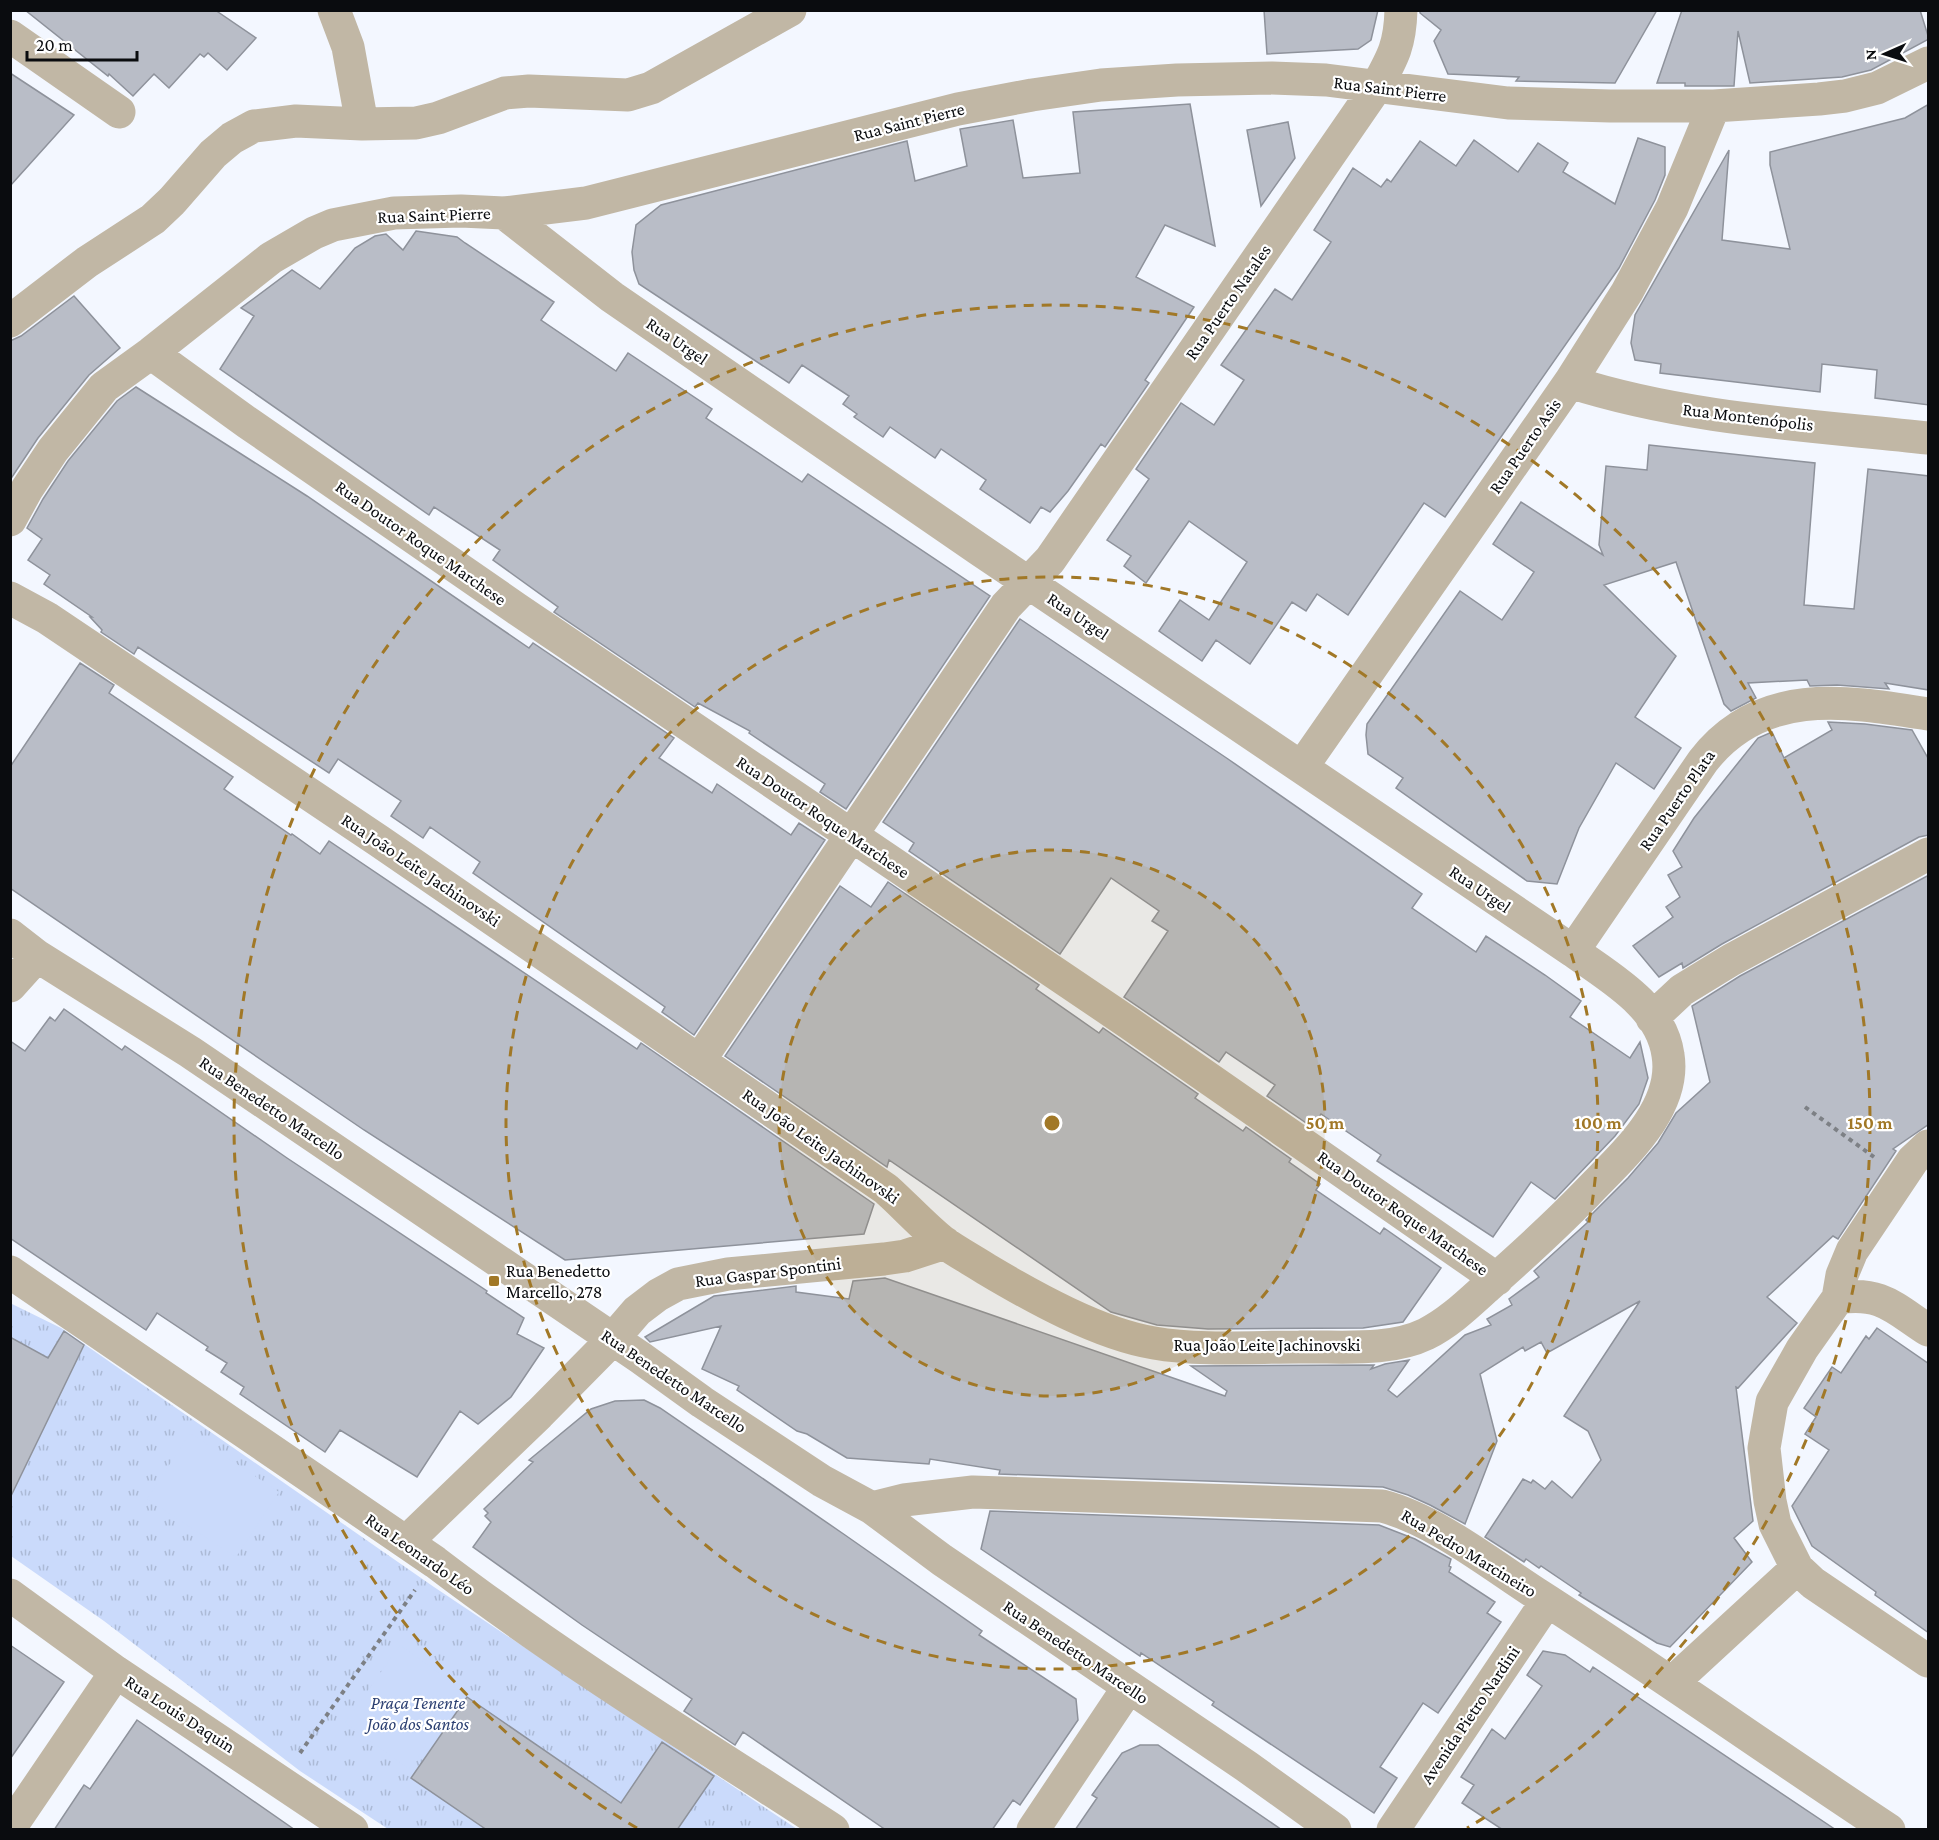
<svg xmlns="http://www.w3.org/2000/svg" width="1939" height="1840" font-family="'Crimson Pro',serif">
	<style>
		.grass { fill: url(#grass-tufts) }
		.pitch { fill: #cadafb }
		.building { fill: #b9bdc7; stroke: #8e929b; stroke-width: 1.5 }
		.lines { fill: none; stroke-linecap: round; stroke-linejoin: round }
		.path { stroke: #7d8085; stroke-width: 4; stroke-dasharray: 4.5 4.5; stroke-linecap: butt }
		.minor { stroke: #c1b7a5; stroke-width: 33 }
		.ring { fill: none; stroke: #a17827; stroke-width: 3; stroke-dasharray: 10 8 }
		.poi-dot { fill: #a17827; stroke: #fff; stroke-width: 2 }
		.labels { text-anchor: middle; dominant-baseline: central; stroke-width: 4.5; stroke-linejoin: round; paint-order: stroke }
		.street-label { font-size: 18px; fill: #0a0c0f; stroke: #fff }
		.poi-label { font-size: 18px; fill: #0a0c0f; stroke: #fff; text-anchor: start }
		.park-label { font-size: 18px; font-style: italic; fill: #2b3f71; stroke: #fff }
		.centre { fill: #a17827; stroke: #fff; stroke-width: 3 }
		.ring-label { font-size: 18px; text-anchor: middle; font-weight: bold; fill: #a17827; stroke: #fff; stroke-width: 4.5; stroke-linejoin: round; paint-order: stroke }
	</style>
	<defs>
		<pattern id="grass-tufts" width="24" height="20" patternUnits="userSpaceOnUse" patternTransform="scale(1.5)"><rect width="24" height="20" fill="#cadafb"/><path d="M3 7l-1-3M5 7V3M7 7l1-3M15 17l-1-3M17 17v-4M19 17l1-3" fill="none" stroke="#acbad6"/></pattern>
	</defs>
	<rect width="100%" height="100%" fill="#f3f7ff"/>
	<path class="grass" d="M10,1303l51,25 373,259 363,242h-409l-88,-58 -196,-150 -93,-65z"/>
	<path class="pitch" d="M190,1433l89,59 -43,65 -89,-58z
		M400,1645l64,46 -55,78 -64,-46z"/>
	<path class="building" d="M25,10h190l41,28 -29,32 -19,-17 -4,4 -4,-3 -31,34 -15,-14 -21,22 -24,-22 -1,2z
		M1264,10h114l-7,30 -13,9 -91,5z
		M1420,10h237l-42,73 -99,-2 3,-4 -71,-3 -14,-33 7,-11 -21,-17z
		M1682,10h238l9,29 -58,31 -29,7 -92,6 -12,-52 -4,55h-49v-3h-28z
		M10,73l64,42 -64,71z
		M1190,104l25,142 -50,-21 -29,52 58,30 -49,73 4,3 -44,64 -4,-3 -33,47 -18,21 -9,-5 -11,16 -50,-34 6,-9 -45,-31 -6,9 -45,-31 -7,10 -29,-20 3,-3 -14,-10 6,-8 -47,-31 -13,18 -150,-99 -5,-14 -2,-18 4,-27 25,-20 246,-64 8,40 52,-15 -7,-37 53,-9 10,58 57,-5 -7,-61z
		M1929,104v301l-54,-7 2,-28 -55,-6 -2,28 -160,-19 1,-9 -26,-4 -4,-17 4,-28 94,-165 -7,90 68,9 -20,-84v-13l135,-34z
		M1288,122l7,36 -34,48 -14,-76z
		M1638,138l27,9v28l-10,25 -36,68 -174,249 -21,-14 -76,112 -31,-21 -11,17 -14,-9 -42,62 -34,-24 -14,21 -43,-30 21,-31 29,20 38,-58 -58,-41 -43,62 -22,-17 7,-10 -24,-16 42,-61 -13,-10 45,-66 33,22 30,-45 -23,-15 54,-76 17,11 39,-58 -17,-12 39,-62 28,19 6,-8 4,3 29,-41 36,25 18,-26 44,32 20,-29 30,20 -5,9 52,32z
		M416,231l41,6 8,6 89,59 -13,18 75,51 12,-18 84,56 -6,9 96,64 6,-8 182,122 -144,213 -26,-17 5,-8 -76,-51 1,-2 -52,-28 -3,4 -141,-95 4,-5 -65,-47 7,-10 -66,-43 -5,8 -209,-146 34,-53 -13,-8 51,-38 28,19 35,-41 20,-12 11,-2 17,16z
		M74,296l46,52 -31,27 -51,63 -28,42v-139l11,-5z
		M136,387l171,109 222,152 4,-5 141,95 -15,20 53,35 5,-9 74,51 8,-12 26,17 -131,195 -32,-23 3,-5 -192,-134 7,-11 -50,-35 -7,11 -32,-22 10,-15 -63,-42 -9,14 -191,-126 -4,7 -33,-22 1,-2 -12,-13h2l-48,-33 6,-9 -22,-15 14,-21 -15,-11 16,-29 25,-38 49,-60z
		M1649,445l166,18 -11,142 50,4 14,-140 61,7v214l-44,-7 4,6 -52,-4 -27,1 -3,-6 -59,3 8,15 -25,13 -7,-7 -48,-142 -72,23 72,71 -41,61 46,31 -27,41 -38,-26 -37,65 -22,56 -30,-3 -131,-93 7,-10 -35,-24 -2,-19 1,-11 93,-133 42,29 32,-48 -41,-28 28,-42 82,53 -4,-10 7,-79 41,4z
		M1020,619l208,140 194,135 -10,14 64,44 10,-16 59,39 36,26 -11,16 60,41 10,-16 8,36 -9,26 -24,32 -60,63 -24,-17 -38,55 -116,-76 4,-6 -60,-41 -9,13 -45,-31 8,-11 -49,-33 -7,10 -95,-65 44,-66 -16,-10 7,-10 -48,-33 -51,76 -151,-103 5,-8 -31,-21z
		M80,663l34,22 -5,8 124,84 -9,12 67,46 1,-1 28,20 9,-13 308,208 4,-6 233,161 -10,30 -299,26 -201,-130 -354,-242v-121z
		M1828,722l37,2 47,6 17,30v75l-10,2 -197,107 -39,24 -1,-5 -23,14 -26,-31 40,-29 -7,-10 14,-10 -12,-22 14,-8 -9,-16 21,-33 64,-80 14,-6 12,26 48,-28z
		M1929,875v249l-36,25 3,2 -58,88 -5,-3 -66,61 30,26 -59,65 -2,-1 17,134 -19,17 18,24 -82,85 -13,-4 -78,-48 2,-2 -40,-27 -2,2 -13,-9 -2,3 -39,-25 38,-58 8,4 2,-3 12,9 7,-8 20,17 29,-38 -13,-29 -24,-15 76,-115 -93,52 -6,-11 -16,9 -2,-4 -43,27 17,67 -32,83 -35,-19 -22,-10 -25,-8 -384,-13 1,-4 -70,-11 -1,5 -82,-6 -40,-24 -10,-3 -60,-41 2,-4 -37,-17 19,-43 -71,16 -5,-5 69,-41 82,-10v6l53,7 4,-18 32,-3 340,118 2,-5 -36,-25 183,-1 -3,4 14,-5 24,-4 -21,30 9,7 68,-62 26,-10 -4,-6 25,-14 -3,-6 30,-22 -5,-6 54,-49 -2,-2 42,-42 30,-35 18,-30 34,-31 -18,-76 48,-30z
		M888,882l151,103 -3,4 63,44 4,-5 95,66 -3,4 48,33 3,-4 45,32 -2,3 31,22 -4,6 64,44 4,-6 57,40 -38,54 -40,6 -155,1 -51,-4 -46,-13 -222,-152 -2,7 -162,-111 115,-170 31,21z
		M64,1009l58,41 3,-4 162,112 200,133 -1,2 38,25 -7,16 27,14 -33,49 -33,27 -18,-13 -43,66 -77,-47 -15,22 -85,-58 4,-7 -23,-15 6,-9 -21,-13 2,-3 -51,-34 -11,17 -136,-92v-197l15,10 25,-34 5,4z
		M1877,1328l52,36v269l-54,-38 1,-3 -64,-46 -20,-40 37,-56 -24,-16 11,-17 -12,-9 28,-41 9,6 25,-37 3,3z
		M64,1331l20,14 -74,153v-161l38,21z
		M644,1400l16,8 185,127 137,96 -3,4 97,64 2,21 -58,85 -7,-5 -21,30h-106l-143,-98 -8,13 -51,-34 8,-12 -110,-74 -109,-78 18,-25 -6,-6 3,-3 -4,-4 49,-47 -4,-2 62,-51 24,-8z
		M990,1511l389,14 36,14 36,20 -2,7 2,1 -2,5 46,30 -8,11 14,9 -63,91 -15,-10 -43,64 17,11 -23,35 -162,-108 2,-3 -73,-49 -1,3 -159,-107z
		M10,1645l54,37 -54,77z
		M1543,1651l22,4 25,17 3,-5 243,163h-333l-41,-27 12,-18 -13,-8 31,-48 13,10 37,-53 -15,-11z
		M467,1697l154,106 41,-61 52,34 -37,54h-190l-76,-52z
		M137,1720l102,71 56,39h-241l30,-45 6,4z
		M1140,1745h18l124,85h-207l22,-32 -5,-3 30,-42z"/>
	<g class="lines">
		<path class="path" d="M1805,1107l69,50
			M300,1753l115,-163"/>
		<path class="minor" d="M334,10l14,37 14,77
			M10,36l109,76
			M10,321l77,-59 66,-43 19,-18 41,-47 19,-16 22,-12 42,-5 66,3 54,-1 22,-5 67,-25 24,-2 99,4 23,-7 139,-78
			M151,353l97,70 269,186 612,414 368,256
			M1570,382c115,37 238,43 358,56
			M10,520l17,-31 26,-39 51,-63 47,-34 120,-95 43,-25 19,-8 61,-12 67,-2 43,2 82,-10 372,-94 74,-14 69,-10 76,-5 95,-2 54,2 182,23 102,3h104l105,-7 26,-3 32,-8 51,-25
			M10,598l37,20 332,223 507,348c19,17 37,37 57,53 14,10 29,18 43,27 47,28 113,65 168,74 45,8 99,4 145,4 41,-1 90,5 127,-13 24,-12 43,-31 62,-48 34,-30 67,-60 98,-92 34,-36 91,-84 82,-139 -7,-50 -58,-77 -95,-104l-593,-401 -368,-253 -108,-84
			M1302,767l268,-385 57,-90 45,-84 42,-102
			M10,935l27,21 153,96 451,306 61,44 120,79 50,27 70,52 304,206 89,64
			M1573,951l130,-190c58,-75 143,-60 225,-47
			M10,986l27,-30
			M1652,1018l30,-28 49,-30 197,-106
			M699,1061l307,-455 44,-46 327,-474c16,-29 23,-41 24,-76
			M10,1272l425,290c127,97 264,181 398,268
			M1838,1298l4,-23 10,-24 61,-91 15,-14
			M1928,1330c-34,-22 -47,-39 -90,-32l-36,51 -30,53 -8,46 6,53 5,23 22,44 16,15 115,78
			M872,1508l32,-8 69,-8 409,14c54,14 111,60 158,90 118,76 232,157 349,234
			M406,1542l133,-128 73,-74 25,-29 21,-16 20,-11 50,-10 156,-15 21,-3 40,-13
			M10,1595l106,77 236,158
			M1672,1683l125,-115
			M10,1828l106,-156
			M1033,1830l95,-142
			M1393,1830l154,-229"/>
	</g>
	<circle cx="1052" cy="1123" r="273" fill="#a17827" fill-opacity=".12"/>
	<g class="ring">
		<circle cx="1052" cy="1123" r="273"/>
		<circle cx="1052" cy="1123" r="546"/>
		<path d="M637 1828A818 818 0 1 1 1467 1828"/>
	</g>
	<rect class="poi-dot" x="488" y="1275" width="12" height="12" rx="3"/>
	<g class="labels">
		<g class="street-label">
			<text transform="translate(1390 89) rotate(7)">Rua Saint Pierre</text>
			<text transform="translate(909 122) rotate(-14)">Rua Saint Pierre</text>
			<text transform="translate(434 215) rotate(-2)">Rua Saint Pierre</text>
			<text transform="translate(1228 302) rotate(-55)">Rua Puerto Natales</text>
			<text transform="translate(677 341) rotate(34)">Rua Urgel</text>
			<text transform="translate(1748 417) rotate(7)">Rua Montenópolis</text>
			<text transform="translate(1525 446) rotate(-55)">Rua Puerto Asis</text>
			<text transform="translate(421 543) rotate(35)">Rua Doutor Roque Marchese</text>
			<text transform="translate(1078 616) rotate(34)">Rua Urgel</text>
			<text transform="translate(1677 800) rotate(-55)">Rua Puerto Plata</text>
			<text transform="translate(823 817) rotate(34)">Rua Doutor Roque Marchese</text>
			<text transform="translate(421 870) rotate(34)">Rua João Leite Jachinovski</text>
			<text transform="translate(1480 889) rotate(34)">Rua Urgel</text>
			<text transform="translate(272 1108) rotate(34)">Rua Benedetto Marcello</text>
			<text transform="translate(821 1146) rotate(35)">Rua João Leite Jachinovski</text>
			<text transform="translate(1403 1213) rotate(35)">Rua Doutor Roque Marchese</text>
			<text transform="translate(768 1272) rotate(-7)">Rua Gaspar Spontini</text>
			<text x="1267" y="1345">Rua João Leite Jachinovski</text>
			<text transform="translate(674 1381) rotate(34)">Rua Benedetto Marcello</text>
			<text transform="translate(1469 1553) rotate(31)">Rua Pedro Marcineiro</text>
			<text transform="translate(420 1554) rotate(35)">Rua Leonardo Léo</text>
			<text transform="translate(1076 1652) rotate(34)">Rua Benedetto Marcello</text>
			<text transform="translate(180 1714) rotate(33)">Rua Louis Daquin</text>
			<text transform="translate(1470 1715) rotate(-56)">Avenida Pietro Nardini</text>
		</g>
		<g class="poi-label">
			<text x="506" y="1271">Rua Benedetto<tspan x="506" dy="21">Marcello, 278</tspan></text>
		</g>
		<g class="park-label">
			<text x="418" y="1703">Praça Tenente<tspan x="418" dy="21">João dos Santos</tspan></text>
		</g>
	</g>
	<circle cx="1052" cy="1123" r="9" class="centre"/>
	<g class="ring-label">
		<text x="1325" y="1129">50 m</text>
		<text x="1598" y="1129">100 m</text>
		<text x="1870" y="1129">150 m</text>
	</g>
	<rect width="1939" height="1840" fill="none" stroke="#0a0c0f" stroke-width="24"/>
	<g transform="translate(1885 54) rotate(267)" stroke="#ffffff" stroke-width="4.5" paint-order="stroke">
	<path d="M0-4.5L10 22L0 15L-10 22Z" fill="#0a0c0f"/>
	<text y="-9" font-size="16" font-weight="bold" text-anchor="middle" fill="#0a0c0f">N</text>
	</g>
	<path d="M27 51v9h110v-9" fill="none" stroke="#0a0c0f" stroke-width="3"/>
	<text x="36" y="51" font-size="18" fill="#0a0c0f" stroke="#ffffff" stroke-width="4.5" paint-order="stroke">20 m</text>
</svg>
